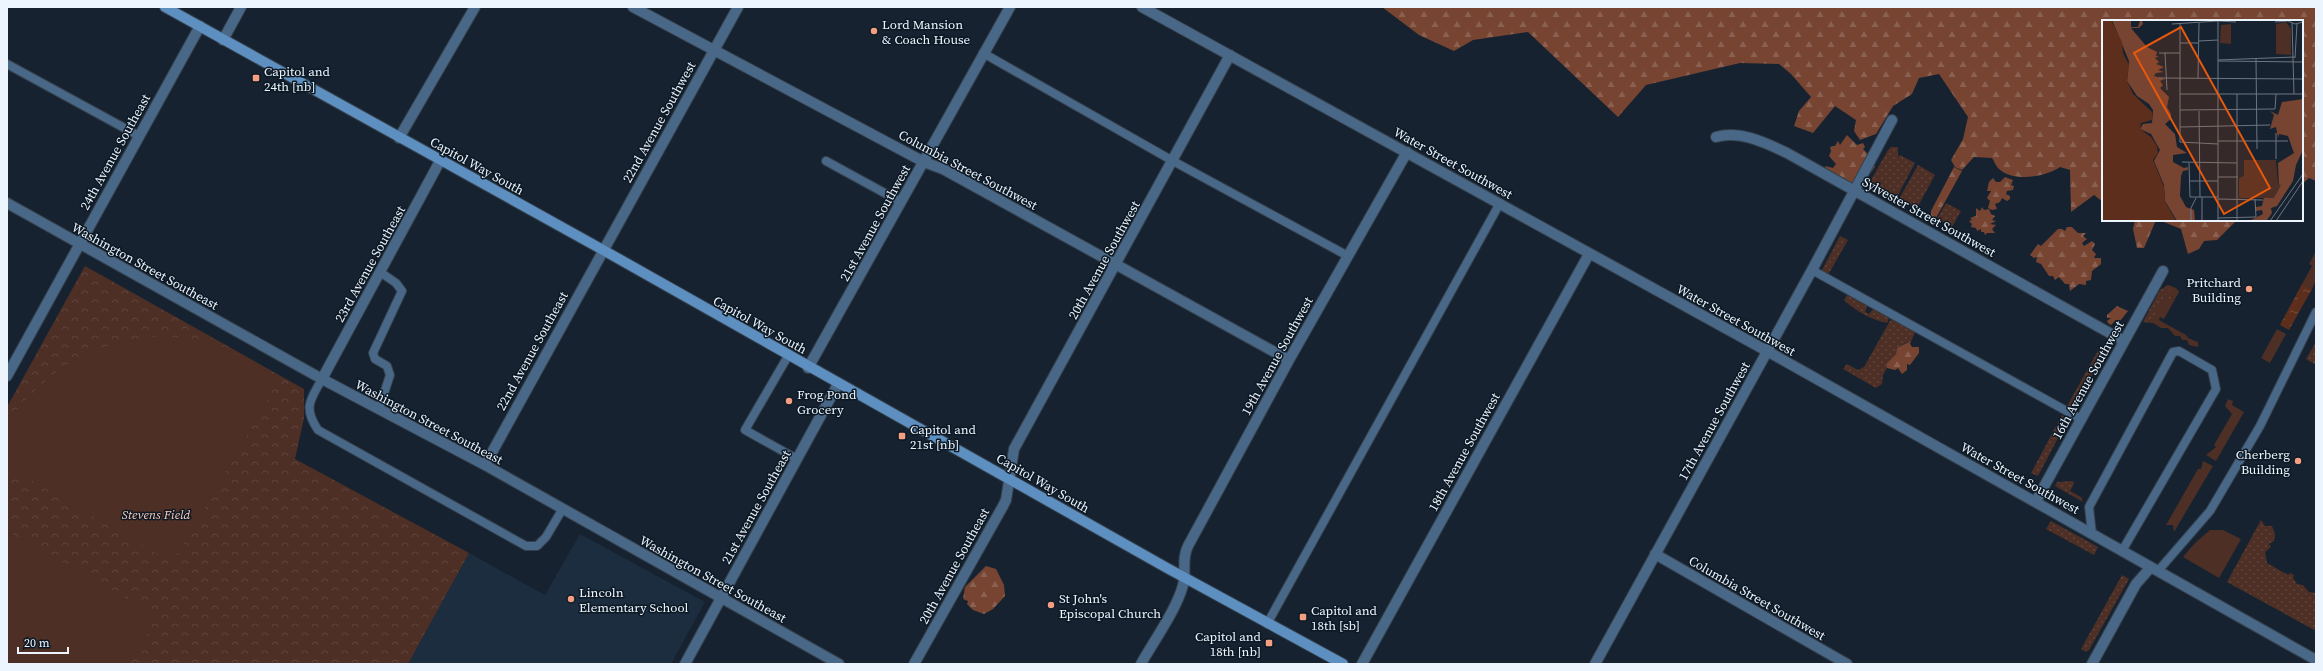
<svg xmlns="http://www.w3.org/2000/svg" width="2323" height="671" font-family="'Source Serif 4',serif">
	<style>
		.built { fill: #1c2d3f }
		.grass { fill: url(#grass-dots) }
		.forest { fill: url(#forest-firs) }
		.park { fill: url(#park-crowns) }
		.garden { fill: #4e2f25 }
		.water { fill: url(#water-ripples) }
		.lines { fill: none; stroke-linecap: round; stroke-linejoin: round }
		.service-casing { stroke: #34404c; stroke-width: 10 }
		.minor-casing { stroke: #34404c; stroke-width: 12 }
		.secondary-casing { stroke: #34404c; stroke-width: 12 }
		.service { stroke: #496786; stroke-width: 8 }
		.minor { stroke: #496786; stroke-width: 10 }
		.secondary { stroke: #5e8fc1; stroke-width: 10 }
		.poi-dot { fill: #f39f82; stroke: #0c1925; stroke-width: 1.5 }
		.labels { text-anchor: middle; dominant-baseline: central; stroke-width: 3; stroke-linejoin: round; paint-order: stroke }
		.poi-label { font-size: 13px; fill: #ecf5fe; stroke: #0c1925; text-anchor: start }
		.street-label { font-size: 13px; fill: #ecf5fe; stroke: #0c1925 }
		.park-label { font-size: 13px; font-style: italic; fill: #fdcab8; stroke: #0c1925 }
		.inset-road { fill: none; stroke: #6c7682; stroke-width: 1 }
		.view { fill: #e8590c; fill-opacity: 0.15; stroke: #e8590c; stroke-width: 2 }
		.inset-edge { fill: none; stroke: #ecf5fe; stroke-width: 2 }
	</style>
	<defs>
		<pattern id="grass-dots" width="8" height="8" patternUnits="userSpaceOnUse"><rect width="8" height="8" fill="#4e2f25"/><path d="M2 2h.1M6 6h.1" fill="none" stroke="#5f443b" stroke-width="1.8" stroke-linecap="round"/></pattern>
		<pattern id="forest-firs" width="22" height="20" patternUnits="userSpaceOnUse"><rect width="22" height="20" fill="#774432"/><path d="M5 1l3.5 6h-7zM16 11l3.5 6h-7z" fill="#8a6051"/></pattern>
		<pattern id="park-crowns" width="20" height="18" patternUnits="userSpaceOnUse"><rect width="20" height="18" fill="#4e2f25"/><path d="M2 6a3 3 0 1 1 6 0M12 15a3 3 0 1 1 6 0" fill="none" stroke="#5f443b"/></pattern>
		<pattern id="water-ripples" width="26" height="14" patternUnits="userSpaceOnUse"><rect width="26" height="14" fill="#5e2e1c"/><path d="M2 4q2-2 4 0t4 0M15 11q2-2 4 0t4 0" fill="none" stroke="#754d3e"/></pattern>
	</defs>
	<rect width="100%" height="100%" fill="#16222f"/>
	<path class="built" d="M580,534l125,68 -34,62h-263l61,-111 76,42z"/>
	<path class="grass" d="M1891,147h7v10l2,-2 15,8 -18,34 -25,-14 -1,-3 17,-30z
		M1918,165l17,10 -18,33 -18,-9z
		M1946,203l15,8 -9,16 -15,-8z
		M1840,236l8,4 -20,35 -6,-5z
		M2168,285l8,3 3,4 -11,2 5,2 -2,4 -7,-1 -11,24 -10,-1 17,-32z
		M1847,295l20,11 -2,6 4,2 4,-5 16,9 -2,5c-15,-3 -32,-12 -43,-23z
		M1891,319l24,13 -5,12 -2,-2 -11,6 -1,6 -10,10 1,4 -4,7 -1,9 -6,4 -33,-19 4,-5 11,6 6,-3z
		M2316,342v23l-10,-6z
		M2100,347l6,3 -32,59 -7,-3z
		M2062,415l6,4 -30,57 -7,-3z
		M2073,481l1,3 -4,7 11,6 2,5 -28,-16 2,-4z
		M2261,520l4,6h7l3,8 -1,7 -5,3 2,3 -6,5 2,11 21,12 2,-2 4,2 -1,3 4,6 6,1 6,7 7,1v38l-89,-49z
		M2051,521l47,26 -4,8 -48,-26z
		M2122,575l7,4 -40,71 -3,2 -5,-3z"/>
	<path class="forest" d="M1382,7h934v174l-7,-3 -7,6v-163h-199v181l-9,-7 -23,17 -1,-42 -10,-3c-15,10 -47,16 -62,1 -2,-2 -4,-7 -6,-10l-18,-1 -12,13 -7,-3 -4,-7 12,-21 5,-22 -29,-43 -20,4 -7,16 -19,12 -17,28 -16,6 -6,-9 2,-11 -21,-14 -22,27 -19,-7 5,-15 12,-14 -20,-23 -12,-10 -39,-1 -94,22 -28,32 -90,-85 -55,8 -19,11 -35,-16z
		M1847,135l10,10 6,-2 2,4 -2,2 5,5 2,12h5c-4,9 -16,19 -27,19l-2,-5 -6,-2 -1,-2 -12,-3 -2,-7 8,2 3,-4 -7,-8 2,-5 -1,-4 5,-1 3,-5 2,4z
		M1954,167l8,4 -26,47 -5,-2v-5z
		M2005,177l8,3 -2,5 3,1 -1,4 -6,1 -1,3 4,2v3l-3,2 -5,-3 -2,4 -5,2 2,5 -5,1 -4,-2 2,-7 -3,-3 4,-7h-4l2,-9 4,-4 3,4h4z
		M1982,207l2,3 5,-1 2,5 4,2 -3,4 4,1 -6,3 6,1 -4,4 3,4h-8l-2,2 -1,-3h-3v-3l-4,2 -1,-3 -5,-1 1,-3 -3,-3 3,-1 -2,-2 6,-2v-8l4,3z
		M2135,220h21l-12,28h-7l-4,-19z
		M2159,220h82l-6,2 -18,18 -13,1 -5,8 -11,5 -7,-25z
		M2067,227h5l6,6h8l-3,3 4,3 -5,4 2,3 8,-5 3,3 -3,6 4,4 -2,4h7v6l-9,7 -1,9 -5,1v4l-7,-1 -9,7 -1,-7h-4l-6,-7 -4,3 -2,-4h-4l-8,-12 -5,-2 1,-5 -3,1 -4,-3 8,-11 3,2 17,-17h4l3,2z
		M2117,306l11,5 -8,10 -4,-1 -5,5 -3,-2 -1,-2 4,-3h-4v-3z
		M1909,342l3,5h7v6l-9,12 -3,-1v6l-5,4 -4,-6 -3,2 -8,-2 -1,-4 10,-10 1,-6z
		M986,566l10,3 8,16 1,11 -12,13 -9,5 -11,-4 -6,-6 1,-3 -5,-2 2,-12z"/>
	<path class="park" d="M85,266l219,123v29l-9,41 174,94 -61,111h-401v-257z"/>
	<path class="garden" d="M2316,251v29l-4,9 -10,-5 10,-18 -3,-2z
		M2166,289l13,3 -15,27 -4,-2 -1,3 27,15 2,3 10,4v5l-9,-2 -2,-5h-5l-2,-4h-5l-7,-8h-7l-8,-5c1,-7 4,-20 13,-25l5,2 2,-4 -9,-2z
		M2277,329l9,5 -16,29 -9,-5z
		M159,336l51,4 70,38 -101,174 -14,6 -158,-92v-46c21,-24 46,-49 75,-64 23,-12 52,-16 77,-20z
		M2228,399l5,2 -1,4 12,7 -28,49 -10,-6 10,-8 -2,-2 18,-31 -7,-8z
		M2203,461l10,5 -39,66 -1,-7h-7l32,-56h3z
		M2210,530h13l18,9 -22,39 -36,-21 12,-14z
		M7,531l140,79 3,19 -20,35h-123z"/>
	<path class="water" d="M2302,284l10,5 -23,41 -9,-5z"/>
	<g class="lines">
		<g class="service-casing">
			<path id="service" d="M983,53l190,108 175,95
				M7,64l132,72
				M826,161l75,41
				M1812,270l269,149
				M788,356l-43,74 52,29
				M322,379c-12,21 -19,29 -4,51l208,116h11l9,-9 16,-27
				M379,409l11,-34 -3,-9 -12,-7 -2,-6 29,-62 -6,-8 -16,-11
				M2092,534l-3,-27 84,-155 6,-1 33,19 4,19 -94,162
				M2158,571l52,-60 50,-85 56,-114
				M1267,624l233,-421"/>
		</g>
		<g class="minor-casing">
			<path id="minor" d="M633,7l291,155 19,7 346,191
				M1142,7l625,344 549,309
				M223,40l18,-33
				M1716,137c24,-7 50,6 71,16l337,188
				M399,138l76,-131
				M7,203l315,176 163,86 354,199
				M808,368l202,-361
				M7,376l193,-350
				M322,379l118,-218
				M485,465l253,-458
				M2036,501l127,-230
				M1655,554l192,110
				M685,664l153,-280
				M914,664l89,-158 3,-6 8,-51 216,-394
				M1141,664c12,-22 36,-55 42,-79 4,-14 -2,-25 5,-39l101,-186 118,-208
				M1362,664l227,-410
				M1595,664l217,-394 80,-150
				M2092,664l44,-80 15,-17"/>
		</g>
		<g class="secondary-casing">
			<path id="secondary" d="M165,7l438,243 564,318 176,96"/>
		</g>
		<use href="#service" class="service"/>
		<use href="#minor" class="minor"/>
		<use href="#secondary" class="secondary"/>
	</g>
	<g class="poi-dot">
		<circle cx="874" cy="31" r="4"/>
		<rect x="252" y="74" width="8" height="8" rx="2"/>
		<circle cx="2249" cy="289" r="4"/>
		<circle cx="789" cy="401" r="4"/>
		<rect x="898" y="432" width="8" height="8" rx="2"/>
		<circle cx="2298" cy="461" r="4"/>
		<circle cx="571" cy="599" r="4"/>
		<circle cx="1051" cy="605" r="4"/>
		<rect x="1299" y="613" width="8" height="8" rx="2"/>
		<rect x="1265" y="639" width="8" height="8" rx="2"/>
	</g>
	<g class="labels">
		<g class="poi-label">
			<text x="882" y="24">Lord Mansion<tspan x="882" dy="15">&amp; Coach House</tspan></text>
			<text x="264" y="71">Capitol and<tspan x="264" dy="15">24th [nb]</tspan></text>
			<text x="2241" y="282" text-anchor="end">Pritchard<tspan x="2241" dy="15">Building</tspan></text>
			<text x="797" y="394">Frog Pond<tspan x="797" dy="15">Grocery</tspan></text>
			<text x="910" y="429">Capitol and<tspan x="910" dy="15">21st [nb]</tspan></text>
			<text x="2290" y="454" text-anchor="end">Cherberg<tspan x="2290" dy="15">Building</tspan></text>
			<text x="579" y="592">Lincoln<tspan x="579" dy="15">Elementary School</tspan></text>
			<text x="1059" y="598">St John's<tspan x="1059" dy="15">Episcopal Church</tspan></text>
			<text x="1311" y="610">Capitol and<tspan x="1311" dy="15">18th [sb]</tspan></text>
			<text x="1261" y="636" text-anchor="end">Capitol and<tspan x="1261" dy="15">18th [nb]</tspan></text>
		</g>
		<g class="street-label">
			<text transform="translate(659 122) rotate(-61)">22nd Avenue Southwest</text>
			<text transform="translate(115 152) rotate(-61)">24th Avenue Southeast</text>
			<text transform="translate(1453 163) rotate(29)">Water Street Southwest</text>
			<text transform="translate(477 166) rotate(29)">Capitol Way South</text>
			<text transform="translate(968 170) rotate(28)">Columbia Street Southwest</text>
			<text transform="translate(1929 217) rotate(29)">Sylvester Street Southwest</text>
			<text transform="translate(875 223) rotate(-61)">21st Avenue Southwest</text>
			<text transform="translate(1104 260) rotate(-61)">20th Avenue Southwest</text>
			<text transform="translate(370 264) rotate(-61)">23rd Avenue Southeast</text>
			<text transform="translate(145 266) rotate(29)">Washington Street Southeast</text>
			<text transform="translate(1736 320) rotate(29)">Water Street Southwest</text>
			<text transform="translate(760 325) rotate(29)">Capitol Way South</text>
			<text transform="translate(532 351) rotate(-61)">22nd Avenue Southeast</text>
			<text transform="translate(1277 356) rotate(-61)">19th Avenue Southwest</text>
			<text transform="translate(2088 380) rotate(-61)">16th Avenue Southwest</text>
			<text transform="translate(1714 421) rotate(-61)">17th Avenue Southwest</text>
			<text transform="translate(429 422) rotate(28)">Washington Street Southeast</text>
			<text transform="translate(1464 452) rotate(-61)">18th Avenue Southwest</text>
			<text transform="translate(2020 478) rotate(29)">Water Street Southwest</text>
			<text transform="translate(1043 483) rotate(30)">Capitol Way South</text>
			<text transform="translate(756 507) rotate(-61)">21st Avenue Southeast</text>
			<text transform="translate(954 566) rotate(-61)">20th Avenue Southeast</text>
			<text transform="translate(713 579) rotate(29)">Washington Street Southeast</text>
			<text transform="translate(1757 598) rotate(30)">Columbia Street Southwest</text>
		</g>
		<g class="park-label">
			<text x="156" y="514">Stevens Field</text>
		</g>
	</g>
	<g transform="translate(2102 20)">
		<rect width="201" height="201" fill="#16222f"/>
		<path d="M184,2l5,7v26l-15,-1v-30zM129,4v20l-11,-1 1,-18z" fill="#4e2f25"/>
		<path d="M10,0h19v7h7l2,-7h2l1,4 -4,4h-8l16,19 10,5 -1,4h3l-4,2 4,4 -3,2 8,3 -6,3 6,2 -8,1 -2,3 11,3 -5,2 3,4 -3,3 9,9 -2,10 4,7v5l-6,5 10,10 2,13 10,6 -14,2v7l11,6 4,-1v3l-5,1 -2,5 -1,20 6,11 8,3 1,11h-18l-12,-20 -1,-16 -10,-24 6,-11 -9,-16 -11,-5 3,-5 9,-1 1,-13 -4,-6 -12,-8 -10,-15 2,-20zM201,79v51l-7,15 -3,16 -16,25 -6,2 1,5 -5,7 -18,1 14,-7 -1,-4 -6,1v-4l6,-1 2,-9 15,-9 -1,-25 16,-10 -6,-17 -9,-2 -1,4 -2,-11 -6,2 4,-14 -4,-4 8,4 4,-13z" fill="#774432"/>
		<path d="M142,140h32l2,24 3,1 -7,13h-35v-20l5,-2z" fill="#4e2f25"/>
		<path d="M137,160l17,1v17l-12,-4 -5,-7zM177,160l-7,15 -12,3 1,-17z" fill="#4e2f25"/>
		<path d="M0,0h9l11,22 1,11 6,12 -2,16 6,13 19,18v8l-11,3 -1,6 11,8 6,9 1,7 -5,7 11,27 1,15 11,19h-74z" fill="#5e2e1c"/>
		<path class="inset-road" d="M116,0v201M116,1l18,1M173,2l13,-1 7,3 8,-2M78,3v119l38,2M190,3l2,71M70,4l46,-3M97,21l19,-1M78,23h19M57,33h21M63,33l2,37M193,38l2,-34M154,39l1,90M116,40l77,-3M116,41l85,1M57,58l144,1M96,58l1,-55M78,74h123M78,90l95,-1 1,-15M97,91l1,86M78,107l90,-2M116,121h70M174,139v-26M80,142l55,1M87,143l1,34h28M116,157h20M87,161h29M100,177v24M116,179l45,1M116,198l38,-1 -1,-18M89,201v-13l5,-10M135,201v-127M168,201l33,-47M174,201l27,-40"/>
		<path class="view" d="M79,7l89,161 -46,26 -90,-161z"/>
		<rect width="201" height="201" class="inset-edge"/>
	</g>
	<rect width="2323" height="671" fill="none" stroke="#ecf5fe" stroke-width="16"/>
	<path d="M18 647v6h50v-6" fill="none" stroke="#ecf5fe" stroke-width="2"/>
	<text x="24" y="647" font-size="12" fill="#ecf5fe" stroke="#0c1925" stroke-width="3" paint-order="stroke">20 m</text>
</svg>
